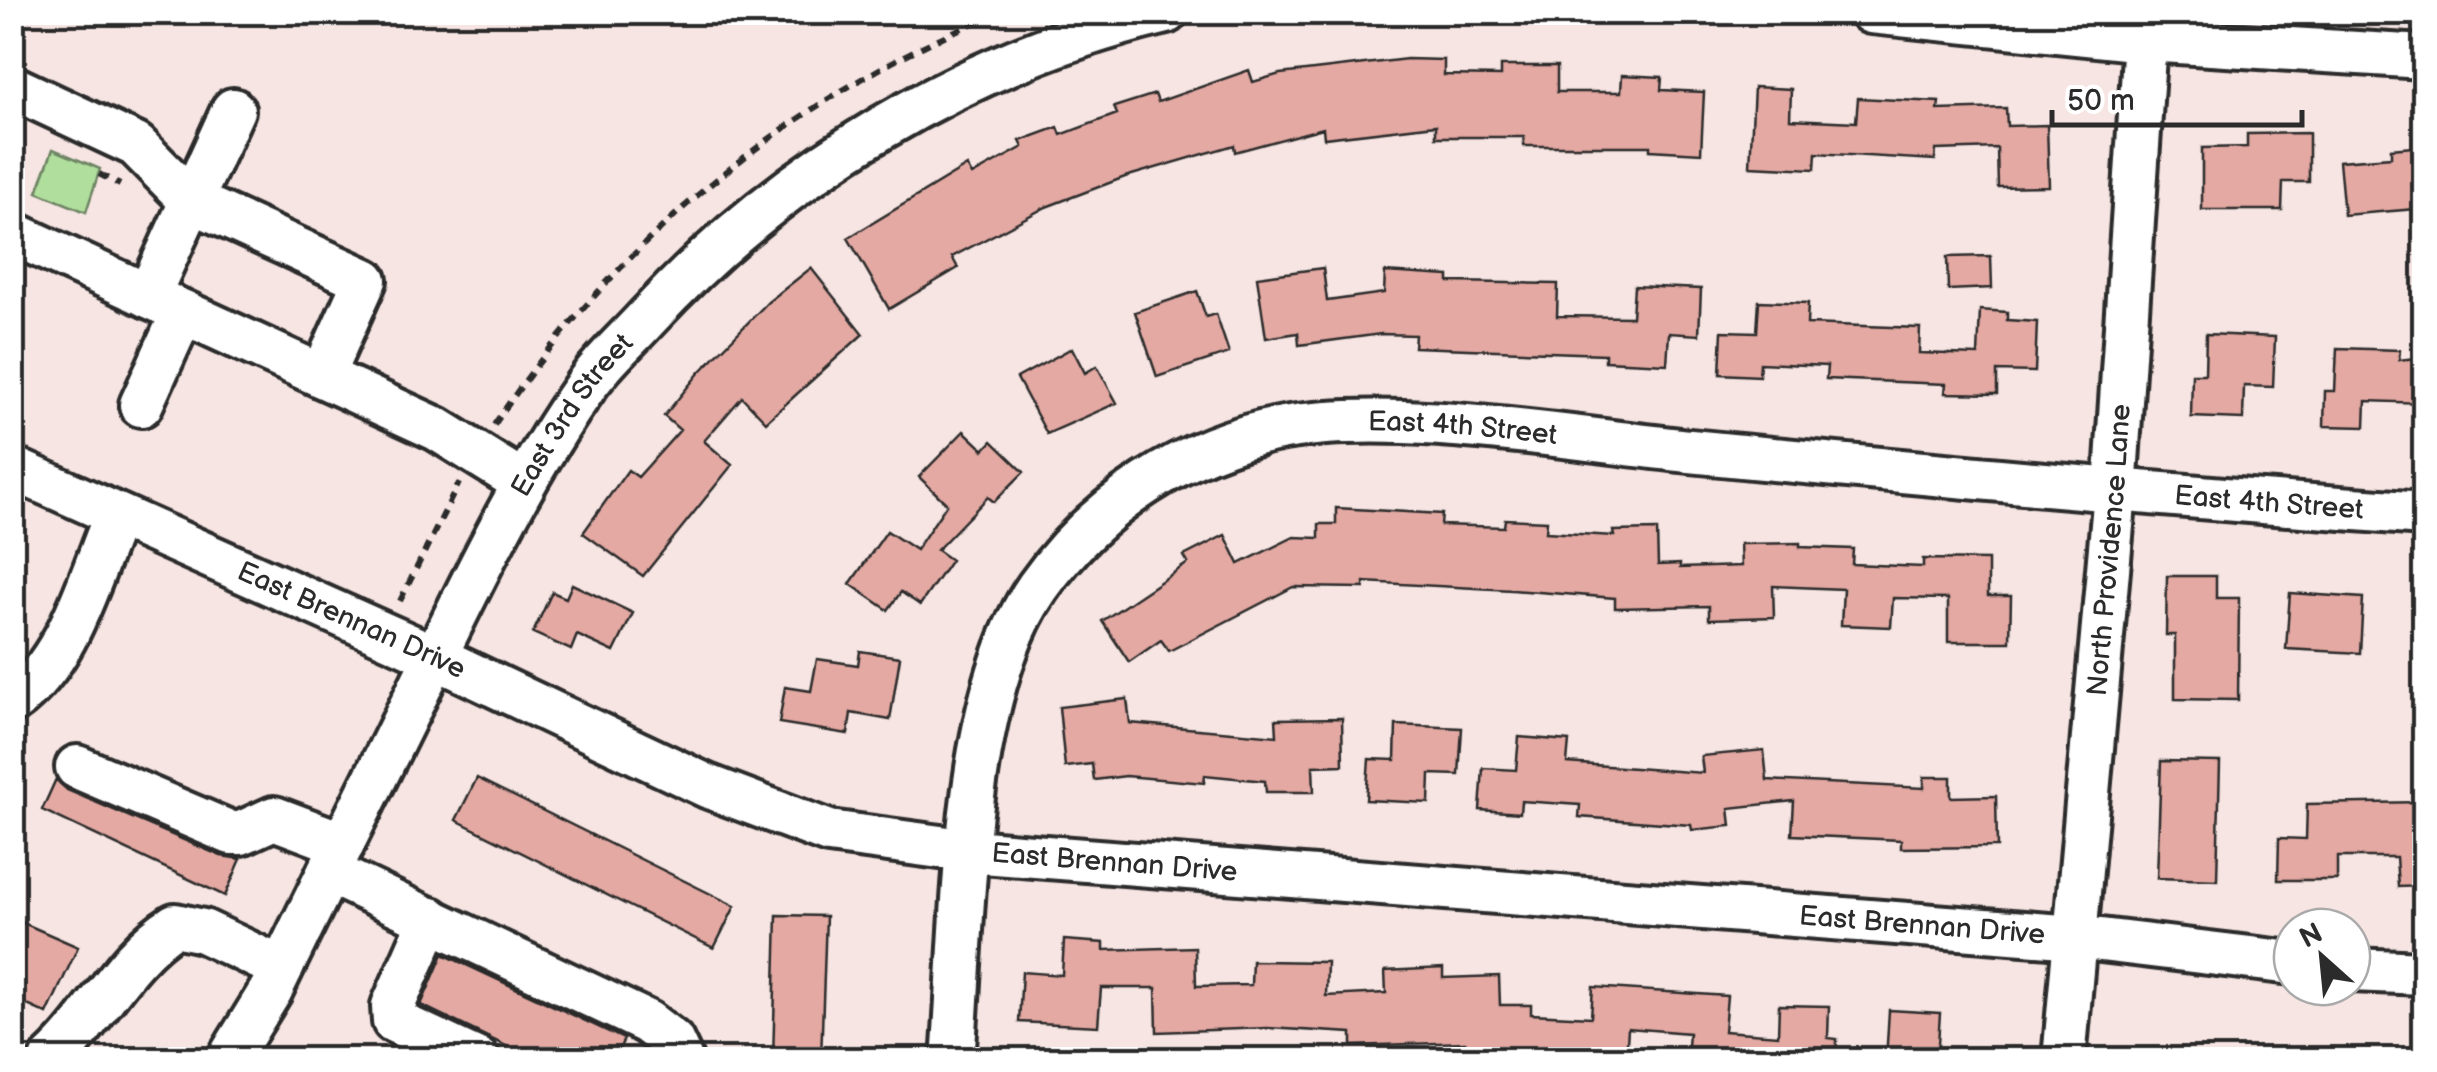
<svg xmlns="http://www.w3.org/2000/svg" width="2437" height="1072" font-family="'Balsamiq Sans',sans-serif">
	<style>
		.green { fill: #b0de9d; stroke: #6e8464; stroke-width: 2.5 }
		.building { fill: #e4a9a3; stroke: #2b2b2b; stroke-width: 2.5 }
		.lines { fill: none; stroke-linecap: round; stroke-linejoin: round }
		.minor-casing { stroke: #2b2b2b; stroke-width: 50 }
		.path { stroke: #2b2b2b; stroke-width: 6; stroke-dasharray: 10 8; stroke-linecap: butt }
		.minor { stroke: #fff; stroke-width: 42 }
		.labels { text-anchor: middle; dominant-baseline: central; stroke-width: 9; stroke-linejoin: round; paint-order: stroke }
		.street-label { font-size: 28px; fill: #2b2b2b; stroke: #fff }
	</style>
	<rect width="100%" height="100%" fill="#f7e5e3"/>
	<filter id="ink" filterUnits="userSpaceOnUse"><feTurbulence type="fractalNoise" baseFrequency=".01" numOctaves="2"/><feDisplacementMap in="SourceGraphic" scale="20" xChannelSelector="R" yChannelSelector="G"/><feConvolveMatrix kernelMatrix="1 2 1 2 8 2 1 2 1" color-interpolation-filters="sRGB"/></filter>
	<g filter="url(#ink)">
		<path class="green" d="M53,149l47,20 -14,43 -49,-20z"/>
		<path class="building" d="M1407,59l37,1v15l57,1v-10h56v26h64l1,-17 40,2 -1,13 43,2 -3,61 -51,-3v-4h-126v-9h-88v-12l-112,13 -1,-10 -88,24 -1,-7 -109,32 -79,30 -94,50 6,11 -69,41 -41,-71 119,-72 5,9 51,-28 -3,-6 38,-14 3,8 56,-21 -3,-7 41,-13 3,8 91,-32 4,12 27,-8z
			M1754,87l37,2 -1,30 66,3 2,-24 81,4 -1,8 68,-2 1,18 40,-1 2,61 -51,1 -1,-39 -61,2 -1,10 -119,-7 -1,16 -65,-3z
			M2309,133v49h-26l-1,28h-80v-62l45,-1v-13z
			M2424,146v41l-9,1 1,21 -72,6 -5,-54 52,-4v-8z
			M1991,256l1,32 -44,2 -1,-33z
			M811,268l52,66 -97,88 -24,-25 -38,44 28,24 -89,111 -60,-43 45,-63 10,7 42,-47 -16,-14 35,-43 69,-71z
			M1323,268l4,33 57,-8 1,-21 64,4v6l109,2 -1,32 75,1 2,-31 67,3 -2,46 -30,-2 -2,31 -62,-3v-7l-191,-7 1,-12 -34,-1 -82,11 -1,-12 -32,5 -9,-61z
			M1197,291l9,26 10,-3 13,39 -72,24 -22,-65z
			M1759,301l49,2 -1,21 113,4 -1,25 59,2 2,-45 27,2v8l30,2 -2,50 -38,-1v23l-52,-1 1,-9 -120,-5 1,-13 -67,-3 -1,13 -39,-2 2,-43 35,1z
			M2206,334l69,3 -2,50 -29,-1 -1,33 -52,-2 1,-43h13z
			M1072,348l13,25 12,-7 20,37 -70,31 -30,-56z
			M2337,348l63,2 -1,10 25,-3v46l-58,-2 -1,26 -41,-1 1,-35h10z
			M964,431l20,19 8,-9 32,31 -30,30 -6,-5 -51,53 14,10 -31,45 -19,-13 -13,18 -38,-26 37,-53 29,19 31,-46 -28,-27z
			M1336,508l106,6 -1,11 63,2 1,-8 42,2 -1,11 68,4 -1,-5 44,-1 1,35 22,-1v4l61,-2 -1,-22 60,-1v4l53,2 -1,15 71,3v-8l65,1v36h23l-1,46h-62v-43l-55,-1 -2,29 -50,-2 2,-36 -70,-3 1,31 -65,2v-13l-94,2v-10l-103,-8 -148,-8v6l-71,-1 -124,64 -8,-11 -32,22 -27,-41 86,-58 -4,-7 41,-21 14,29 55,-27 25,1v-14h17z
			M2167,576h49v22h23l-1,102 -63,-1v-64h-9z
			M572,584l61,29 -19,39 -37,-17 -6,15 -38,-17 19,-41 14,6z
			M2290,593l73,5 -3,55 -74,-4z
			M860,651l40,6 -10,63 -39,-7 -3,21 -69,-11 6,-36 26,4 6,-32 41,6z
			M1127,699l3,24 147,13 -1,-17 66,-1 1,47 -30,1 1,26h-48l-1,-11 -60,-6 -1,8 -78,-7 -32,4 -2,-16 -27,3 -6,-60z
			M1396,725l66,3 -3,47 -29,-1 -1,29 -63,-3 3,-41 26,1z
			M1519,737l50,4 -2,22 136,10 -2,-17 63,-6 3,30 157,8v-11h27v20l45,-1 1,51 -96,1v-8l-109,-5 2,-34 -65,7 2,18 -39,4 -1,-5 -112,-8 1,-12 -59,-4 -1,12 -40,-3 3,-42 33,2z
			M2161,761l59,1 -3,118 -60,-2z
			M477,778l258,128 -21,42 -258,-128z
			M56,779l11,11 154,66 20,3 -16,37 -183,-86z
			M2424,802v84l-26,1 -2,-30h-59v23h-59l1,-42 27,1 1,-35z
			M777,915l49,1 -5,144h-48z
			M12,918l66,29 -31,67 -35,-16z
			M1064,940l40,3v7l91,-3 1,39 55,-1 1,-24 75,1 -1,34 60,-3 -1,-22 58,-3v10l56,-2 1,29h31v9l60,3 2,-30 134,9 -3,35 54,4 1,-30 50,1 -1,32 9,1 -1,21h-149l2,-27 -61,-5 -2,32h-66l1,-9 -96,2v-11l-113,4v-13l-84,-5 -111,4 -1,-44h-55l-3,38 -79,-4 3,-50 40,3z
			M443,954l181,85 -10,21h-79l-114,-55z
			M1889,1010l51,3 -3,47h-51z"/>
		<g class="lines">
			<g class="minor-casing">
				<g id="minor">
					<path d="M1871,12l274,28 279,17"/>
					<path d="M12,87l124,58 54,55 175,80 -43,96 115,53 87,54"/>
					<path d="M12,233l310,143"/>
					<path d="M148,296l85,-186"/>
					<path d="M141,405l42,-93"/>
					<path id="s1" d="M12,468l423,189 272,129 122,46 141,19 1106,86 216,26"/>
					<path d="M12,702c58,-42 77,-124 104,-187"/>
					<path d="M77,767l154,66h10l33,-15 69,26"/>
					<path d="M329,872l318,150 25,19 9,19"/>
					<path d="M431,919l-38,87 1,15 84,39"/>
					<path d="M2352,970l72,3"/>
					<path d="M51,1060c46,-42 71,-102 124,-135l28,6 78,37"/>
					<path id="s2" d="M228,1060l43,-70c51,-106 105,-212 157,-319 48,-97 95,-196 157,-284 17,-25 41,-46 61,-68 138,-150 322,-260 520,-307"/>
					<path id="s3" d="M953,1060c11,-134 8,-363 85,-473 58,-82 147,-141 246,-159 115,-20 287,11 406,23 245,24 489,46 734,63"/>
					<path id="s4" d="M2064,1060l51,-568 30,-452"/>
				</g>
			</g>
			<path class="path" d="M2383,12l30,3
				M99,174l21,11
				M494,425c124,-185 298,-330 506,-413
				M400,601l59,-118"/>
			<use href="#minor" class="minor"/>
		</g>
	</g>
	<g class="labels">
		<g class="street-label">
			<text stroke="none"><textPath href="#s2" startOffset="732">East 3rd Street</textPath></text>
			<text stroke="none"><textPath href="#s3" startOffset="965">East 4th Street</textPath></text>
			<text stroke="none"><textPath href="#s3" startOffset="1775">East 4th Street</textPath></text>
			<text stroke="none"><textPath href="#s4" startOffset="512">North Providence Lane</textPath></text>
			<text stroke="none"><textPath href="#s1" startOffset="372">East Brennan Drive</textPath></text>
			<text stroke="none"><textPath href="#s1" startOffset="1182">East Brennan Drive</textPath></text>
			<text stroke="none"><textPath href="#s1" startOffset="1992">East Brennan Drive</textPath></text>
		</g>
	</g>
	<rect width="2437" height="1072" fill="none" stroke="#fff" stroke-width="50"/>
	<rect x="25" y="25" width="2387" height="1022" fill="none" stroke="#2b2b2b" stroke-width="4" filter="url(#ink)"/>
	<g transform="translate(2322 957) rotate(333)"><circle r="48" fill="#ffffff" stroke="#aaaaaa" stroke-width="2.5"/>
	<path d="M0-8L18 38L0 25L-18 38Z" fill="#2b2b2b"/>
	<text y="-15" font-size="28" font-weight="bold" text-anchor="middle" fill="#2b2b2b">N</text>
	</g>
	<path d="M2052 110v15h250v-15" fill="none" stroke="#2b2b2b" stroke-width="5"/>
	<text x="2067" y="110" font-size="30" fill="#2b2b2b" stroke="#ffffff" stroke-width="8" paint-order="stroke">50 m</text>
</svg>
